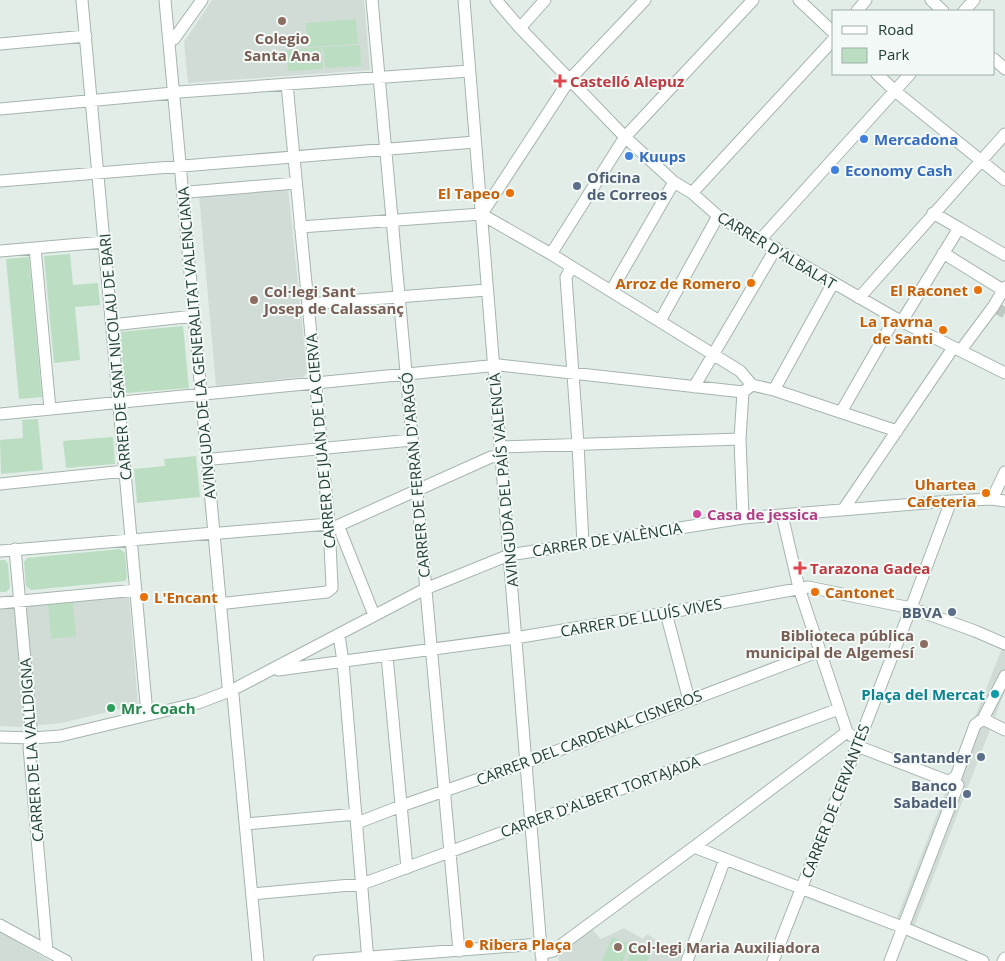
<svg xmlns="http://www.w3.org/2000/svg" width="1005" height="961" font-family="'Open Sans',sans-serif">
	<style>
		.built { fill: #d1dcd6 }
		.green { fill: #bbdec2 }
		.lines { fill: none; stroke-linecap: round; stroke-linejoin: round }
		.minor-tunnel { stroke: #bccac3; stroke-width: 11; stroke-dasharray: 11 5.5; stroke-linecap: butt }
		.minor-casing { stroke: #a5b5ae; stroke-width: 13 }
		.minor { stroke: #fff; stroke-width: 11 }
		.education-dot { fill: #8d6e63; stroke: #f3f9f6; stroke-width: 2 }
		.health-dot { fill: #e0444e; stroke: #f3f9f6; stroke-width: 2 }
		.shop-dot { fill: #3f7fe0; stroke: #f3f9f6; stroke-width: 2 }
		.service-dot { fill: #5c6f8a; stroke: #f3f9f6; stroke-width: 2 }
		.food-dot { fill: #e8710a; stroke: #f3f9f6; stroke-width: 2 }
		.hotel-dot { fill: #d1479c; stroke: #f3f9f6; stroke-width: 2 }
		.culture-dot { fill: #0f9aa8; stroke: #f3f9f6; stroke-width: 2 }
		.leisure-dot { fill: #2e9e5b; stroke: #f3f9f6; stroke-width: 2 }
		.labels { text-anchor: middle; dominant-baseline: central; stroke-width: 4; stroke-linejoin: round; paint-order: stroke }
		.education-label { font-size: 15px; font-weight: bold; fill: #785e54; stroke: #f3f9f6; text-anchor: start }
		.health-label { font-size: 15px; font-weight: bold; fill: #be3a42; stroke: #f3f9f6; text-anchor: start }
		.shop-label { font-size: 15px; font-weight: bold; fill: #366cbe; stroke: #f3f9f6; text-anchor: start }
		.service-label { font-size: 15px; font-weight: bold; fill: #4e5e75; stroke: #f3f9f6; text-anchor: end }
		.food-label { font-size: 15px; font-weight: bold; fill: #c56008; stroke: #f3f9f6; text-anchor: end }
		.street-label { font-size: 15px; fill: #223e34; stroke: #f3f9f6 }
		.hotel-label { font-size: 15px; font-weight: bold; fill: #b23c85; stroke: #f3f9f6; text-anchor: start }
		.culture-label { font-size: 15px; font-weight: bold; fill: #0d838f; stroke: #f3f9f6; text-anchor: end }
		.leisure-label { font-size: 15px; font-weight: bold; fill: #27864d; stroke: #f3f9f6; text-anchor: start }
	</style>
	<rect width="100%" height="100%" fill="#e2ede7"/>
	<path class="built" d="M212,0h152l6,70 -182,13 -4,-41z
		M288,187l19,185 -3,5 -88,9 -17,-191z
		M129,596l9,109 -77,18 -42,4 -19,-1v-118z
		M1004,643l1,1v47l-95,246 -104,-39 5,-12 85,34z
		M624,928l19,11 4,-5 35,23 -2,4h-121l-1,-7 34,-25 9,10z
		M0,932l50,29h-50z"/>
	<path class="green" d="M356,19l2,25 -51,3 -1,-24z
		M360,45l1,21 -36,2 -2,-21z
		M321,47l2,22 -35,2 -2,-21z
		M70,254l3,31 25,-2 2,22 -25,2 5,53 -26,3 -10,-107z
		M29,257l13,140 -23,2 -13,-140z
		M183,326l6,62 -63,5 -7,-61z
		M38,419l5,51 -42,4 -1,-34 23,-2 -1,-18z
		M113,437l2,27 -49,4 -3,-27z
		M196,456l4,41 -63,6 -3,-34 31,-3 -1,-7z
		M120,549l5,4 2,24 -2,4 -94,9 -5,-4 -2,-24 3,-4z
		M0,560h5l3,4 2,24 -4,4h-6z
		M73,602l3,34 -25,3 -3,-34z
		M612,937l17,7 -6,17h-21z
		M633,945l18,7 -4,9h-20z"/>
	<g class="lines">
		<path class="minor-tunnel" d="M996,308l9,5"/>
		<g class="minor-casing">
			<path id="minor" d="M82,0l65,714
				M165,0l63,686
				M372,0l87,951
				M464,0l78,961
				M496,0l24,28 105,109 49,45 18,11 26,23 177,102 110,55
				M799,0l35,33
				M931,0l12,11
				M857,11l9,-11
				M964,11l10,-11
				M520,28l25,-28
				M174,39l28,-39
				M0,44l86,-8
				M994,59l11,10
				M877,74l18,17 110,89
				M179,92l290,-21
				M0,109l173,-16
				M0,181l475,-39
				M189,192l107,-9
				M692,193l142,-154
				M481,214l4,-5 85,-130 75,-79
				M300,227l181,-13 70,40 189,117 12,14
				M959,228l46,27
				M760,240l150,-166
				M35,248l15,161
				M0,251l104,-9
				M943,253l60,37
				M551,254l74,-117 128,-137
				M572,267l-6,10 12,167 5,100
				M611,291l63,-109
				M859,298l146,-164
				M308,304l179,-14
				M660,321l58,-105
				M902,321l57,-93 -26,-15
				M112,325l82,-9
				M961,350l32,-43 12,-20
				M752,385l22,5 123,41
				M694,387l82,-139
				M774,390l59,-107
				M743,392l-3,47 3,79
				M841,412l54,-94
				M0,414l499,-49 244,27 9,-7
				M500,447l240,-8
				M213,459l199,-19
				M0,484l125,-13
				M992,499l13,-27
				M843,510l110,-162
				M782,515l17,73 48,144 5,4
				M330,525l10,5 34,85
				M335,527l156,-70 9,-1
				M220,533l109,-9
				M15,549l17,189 -3,9 18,204
				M0,551l214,-18
				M0,603l136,-13
				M227,603l100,-11 5,-4v-2l-3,-62 -42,-440
				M666,613l23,87
				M339,635l4,27 25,299
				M387,656l20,212
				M278,670l237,-32 151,-25 142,-26 103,21 64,23 30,13
				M238,687l187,-98 84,-34 234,-37 208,-17 41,-2 13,2
				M233,695l25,266
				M983,719l22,11
				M0,737l32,1 28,-2 138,-33 29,-11
				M857,746l101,39 -68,176
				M952,779l4,-2 19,-52 8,-6 22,-43
				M357,823l44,-17 124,-43 295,-112
				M246,824l110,-10
				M694,847l208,80 81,34
				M252,894l110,-10 477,-175
				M0,925l66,36
				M541,954l12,-3 141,-104 153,-115
				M319,961l221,-17
				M687,961l38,-102
				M773,961l138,-353 40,-107
				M1003,961l2,-3"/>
		</g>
		<use href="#minor" class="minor"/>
	</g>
	<g class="education-dot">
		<circle cx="282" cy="21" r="5"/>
		<circle cx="254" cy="300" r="5"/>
		<circle cx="924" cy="644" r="5"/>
		<circle cx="618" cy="947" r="5"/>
	</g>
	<g class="health-dot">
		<path d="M557.5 73.5h5v5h5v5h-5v5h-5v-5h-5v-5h5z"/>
		<path d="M797.5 560.5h5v5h5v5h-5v5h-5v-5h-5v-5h5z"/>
	</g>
	<g class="shop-dot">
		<circle cx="864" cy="139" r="5"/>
		<circle cx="629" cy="156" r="5"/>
		<circle cx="835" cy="170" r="5"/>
	</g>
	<g class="service-dot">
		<circle cx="577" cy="186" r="5"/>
		<circle cx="952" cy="612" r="5"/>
		<circle cx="981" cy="757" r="5"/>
		<circle cx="967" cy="794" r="5"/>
	</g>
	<g class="food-dot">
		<circle cx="510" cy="193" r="5"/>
		<circle cx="751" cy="283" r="5"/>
		<circle cx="978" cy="290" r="5"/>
		<circle cx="943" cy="330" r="5"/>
		<circle cx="986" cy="493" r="5"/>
		<circle cx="815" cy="592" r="5"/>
		<circle cx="144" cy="597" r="5"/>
		<circle cx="469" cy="944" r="5"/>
	</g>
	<circle class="hotel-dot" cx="697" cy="514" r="5"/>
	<circle class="culture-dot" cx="995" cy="694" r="5"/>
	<circle class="leisure-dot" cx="111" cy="708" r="5"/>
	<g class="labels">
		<g class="education-label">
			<text x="282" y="38" text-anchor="middle">Colegio<tspan x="282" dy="17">Santa Ana</tspan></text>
			<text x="264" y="291">Col·legi Sant<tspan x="264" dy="17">Josep de Calassanç</tspan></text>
			<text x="914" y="635" text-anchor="end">Biblioteca pública<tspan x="914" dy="17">municipal de Algemesí</tspan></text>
			<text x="628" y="947">Col·legi Maria Auxiliadora</text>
		</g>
		<g class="health-label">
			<text x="570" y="81">Castelló Alepuz</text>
			<text x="810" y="568">Tarazona Gadea</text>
		</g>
		<g class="shop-label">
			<text x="874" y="139">Mercadona</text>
			<text x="639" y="156">Kuups</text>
			<text x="845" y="170">Economy Cash</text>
		</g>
		<g class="service-label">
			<text x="587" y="177" text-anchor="start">Oficina<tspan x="587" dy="17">de Correos</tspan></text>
			<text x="942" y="612">BBVA</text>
			<text x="971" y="757">Santander</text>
			<text x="957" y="785">Banco<tspan x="957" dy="17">Sabadell</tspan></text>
		</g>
		<g class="food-label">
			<text x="500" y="193">El Tapeo</text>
			<text x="741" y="283">Arroz de Romero</text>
			<text x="968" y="290">El Raconet</text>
			<text x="933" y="321">La Tavrna<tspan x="933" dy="17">de Santi</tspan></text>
			<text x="976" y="484">Uhartea<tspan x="976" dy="17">Cafeteria</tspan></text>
			<text x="825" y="592" text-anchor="start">Cantonet</text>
			<text x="154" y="597" text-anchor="start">L'Encant</text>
			<text x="479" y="944" text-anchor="start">Ribera Plaça</text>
		</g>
		<g class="street-label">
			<text transform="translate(777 250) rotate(31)">CARRER D'ALBALAT</text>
			<text transform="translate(196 343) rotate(-95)">AVINGUDA DE LA GENERALITAT VALENCIANA</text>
			<text transform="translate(115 357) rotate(-95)">CARRER DE SANT NICOLAU DE BARI</text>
			<text transform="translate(320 441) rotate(-95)">CARRER DE JUAN DE LA CIERVA</text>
			<text transform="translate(415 475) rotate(-95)">CARRER DE FERRAN D'ARAGÓ</text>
			<text transform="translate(503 480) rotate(-95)">AVINGUDA DEL PAÍS VALENCIÀ</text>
			<text transform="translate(607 539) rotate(-9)">CARRER DE VALÈNCIA</text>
			<text transform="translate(641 617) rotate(-10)">CARRER DE LLUÍS VIVES</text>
			<text transform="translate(589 737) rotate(-21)">CARRER DEL CARDENAL CISNEROS</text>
			<text transform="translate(31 750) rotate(-94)">CARRER DE LA VALLDIGNA</text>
			<text transform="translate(600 796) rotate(-20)">CARRER D'ALBERT TORTAJADA</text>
			<text transform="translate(835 801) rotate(-69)">CARRER DE CERVANTES</text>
		</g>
		<g class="hotel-label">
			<text x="707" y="514">Casa de jessica</text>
		</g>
		<g class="culture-label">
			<text x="985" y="694">Plaça del Mercat</text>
		</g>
		<g class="leisure-label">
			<text x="121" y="708">Mr. Coach</text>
		</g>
	</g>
	<rect x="832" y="10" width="162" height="65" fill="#f3f9f6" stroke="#9faea8"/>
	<rect x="842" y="26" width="25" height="8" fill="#ffffff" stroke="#9faea8"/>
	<text x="878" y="35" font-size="15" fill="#223e34">Road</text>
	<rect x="842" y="48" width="25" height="15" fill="#bbdec2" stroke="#9faea8"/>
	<text x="878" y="60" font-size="15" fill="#223e34">Park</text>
</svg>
